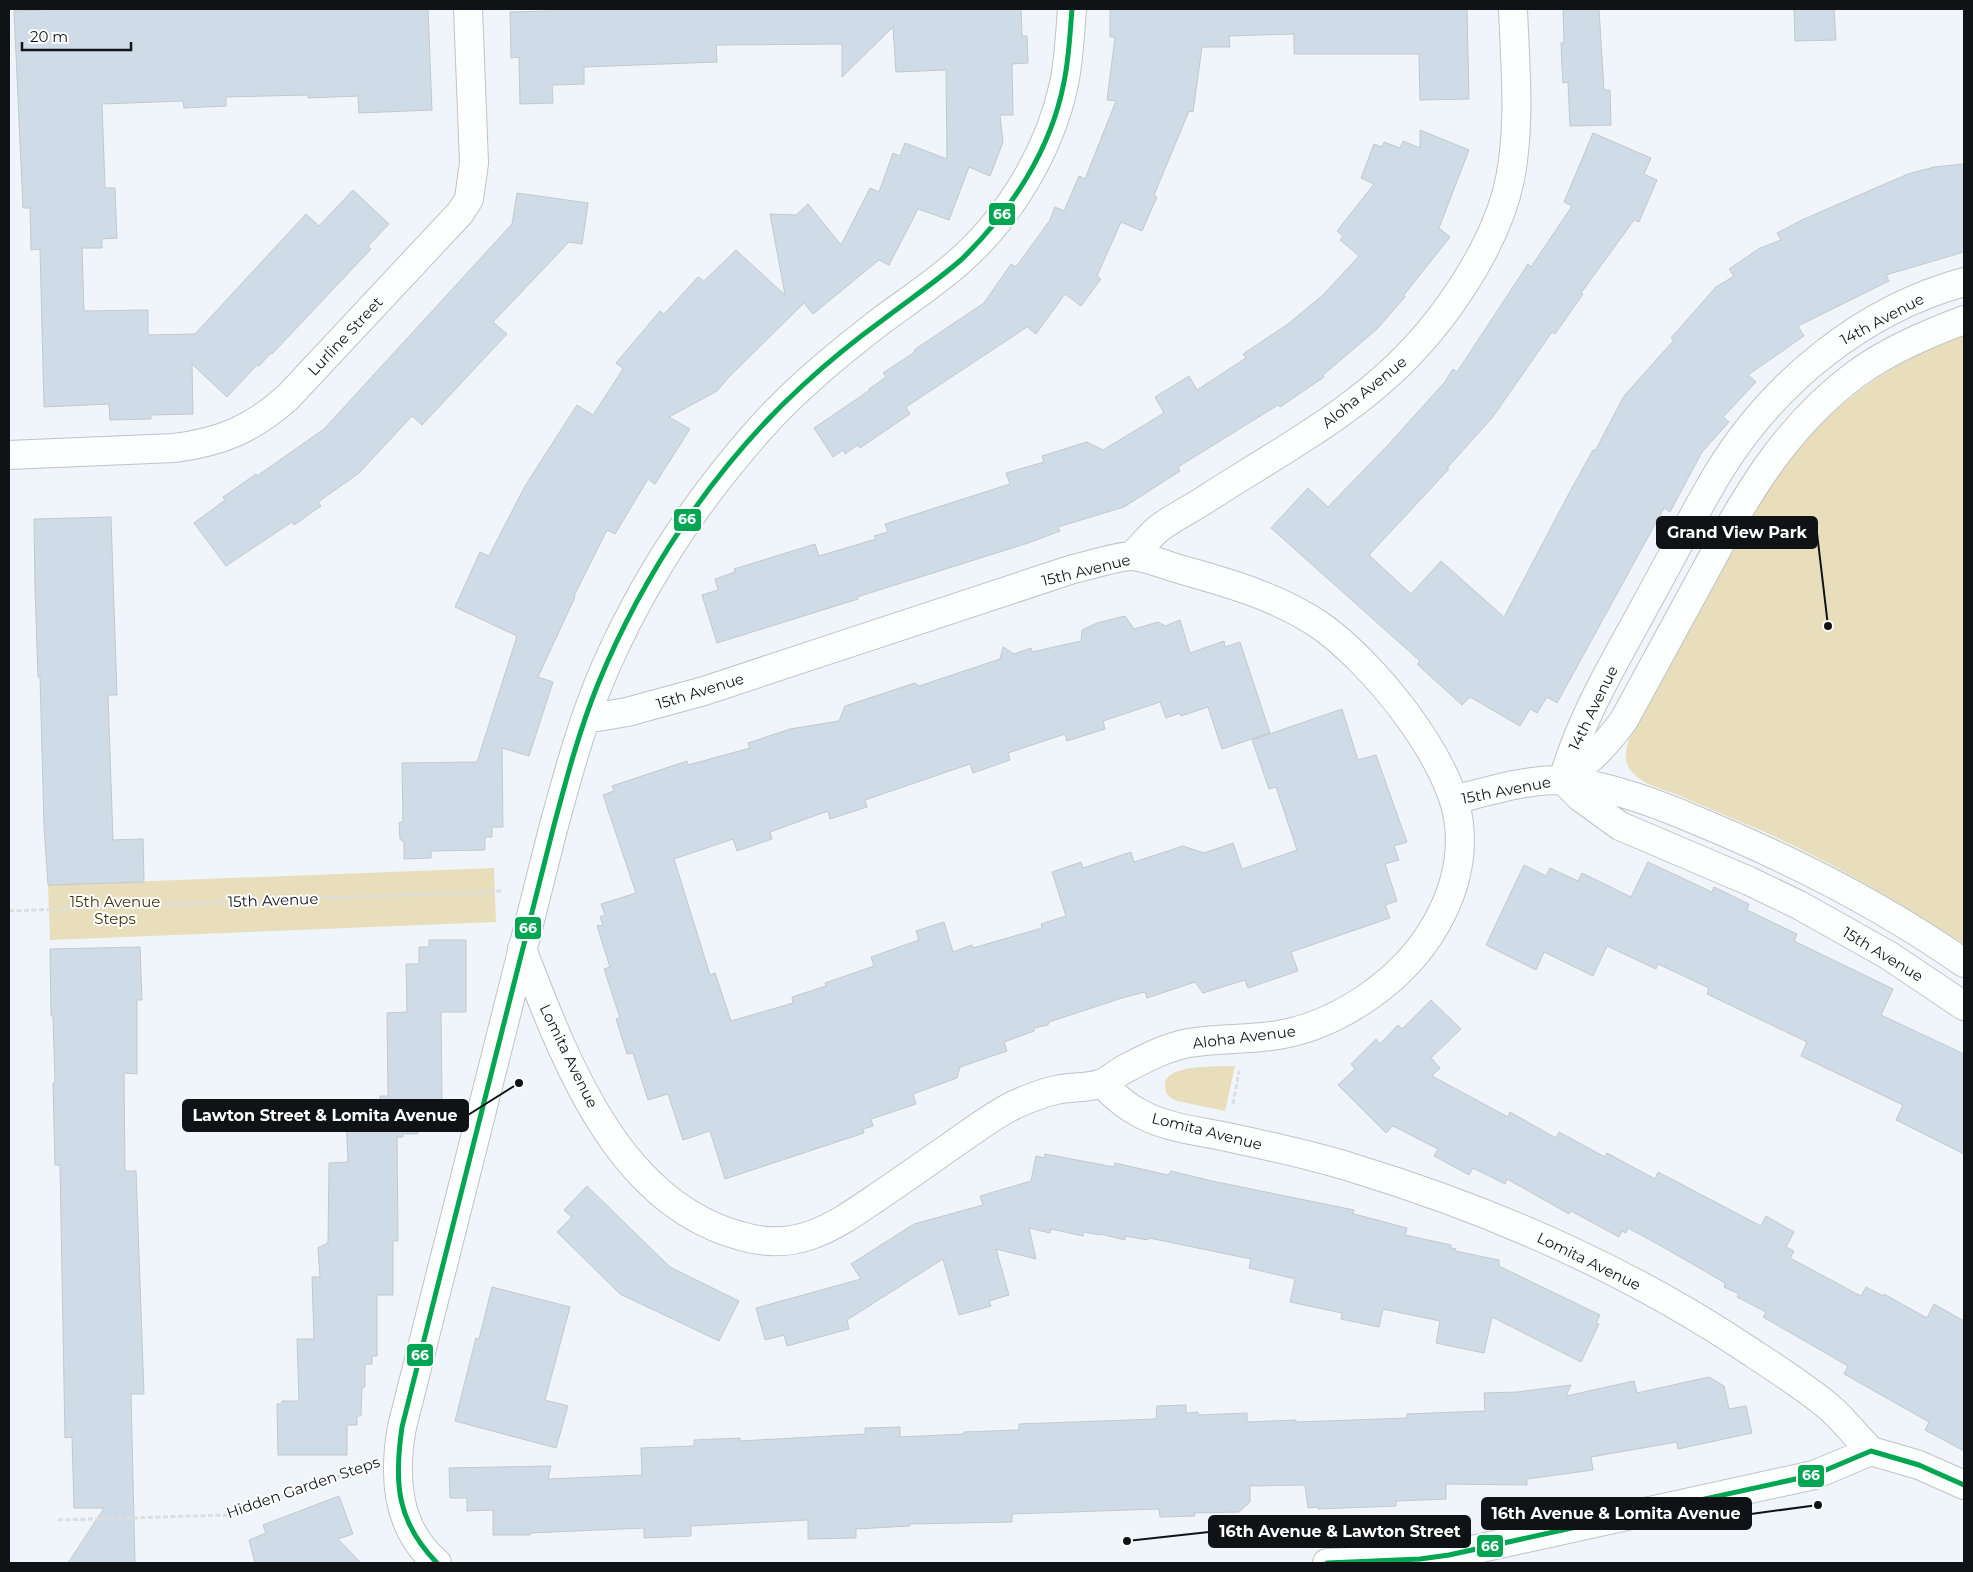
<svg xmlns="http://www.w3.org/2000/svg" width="1973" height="1572" font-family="Montserrat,sans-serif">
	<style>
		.green { fill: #e8debb }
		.building { fill: #cfdce7; stroke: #c4c8cb }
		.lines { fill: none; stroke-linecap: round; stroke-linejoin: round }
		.minor-casing { stroke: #bfc3c7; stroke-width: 30 }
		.path { stroke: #dcdee0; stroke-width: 3; stroke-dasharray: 5 2.5; stroke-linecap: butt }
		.minor { stroke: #fdfefe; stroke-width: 28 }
		.bus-1-casing { stroke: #fff; stroke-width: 9 }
		.bus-1 { stroke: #00a651; stroke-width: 5 }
		.labels { text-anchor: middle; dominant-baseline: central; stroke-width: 4; stroke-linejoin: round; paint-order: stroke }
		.street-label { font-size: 15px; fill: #101316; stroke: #fff }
		.park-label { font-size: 15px; fill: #3d320c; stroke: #fff }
		.leader { fill: none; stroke: #101316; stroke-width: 2 }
		.callout-dot { fill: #101316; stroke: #fff; stroke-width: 2 }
		.callout { fill: #101316; stroke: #101316; stroke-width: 2 }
		.callout-label { font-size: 16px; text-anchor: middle; font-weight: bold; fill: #fff }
		.line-badge { stroke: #fff; stroke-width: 2 }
		.badge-label { font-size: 14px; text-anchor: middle; font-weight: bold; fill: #fff }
	</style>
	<rect width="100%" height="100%" fill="#eff5fa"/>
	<path class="green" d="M1964,335v609c-63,-41 -127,-79 -195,-110 -30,-13 -61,-26 -91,-39 -15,-6 -33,-9 -44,-21 -11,-10 -9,-22 -5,-35l117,-215c54,-92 117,-152 218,-189z
		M494,868l2,54 -446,18 -2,-55z
		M1235,1066l-10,45 -48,-10c-7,-3 -11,-6 -12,-14 -3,-24 54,-20 70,-21z"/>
	<path class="building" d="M62,9h366l4,101 -73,3 -1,-17 -50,2v-3l-82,2v9l-42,2 -1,-7 -81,3 3,84h10l2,50 -15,1v9h-20l2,63 64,-1v25l47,-1 111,-120 13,12 34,-36 36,34 -21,22 3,3 -99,105 -1,-1 -12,13 -2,-1 -30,32 -35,-33 1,50 -42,1v4l-41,1 -1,-16 -65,3 -4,-158 -9,1 -1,-42h-7l-9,-197z
		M551,9h470l1,27h5l1,27 -16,1 1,51h-13l3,27 -13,34 -21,-9 -20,53 -31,-11 -29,56 -10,-5 -66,54 -9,-11 -76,75 -11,13 -48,26 21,12 -35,55 -7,-5 -33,55 -8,-4 -33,66 1,1 -37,80 15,5 -24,74 -27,-8 1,79h-11v10h-7v13l-54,1v7l-27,1v-17l-4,-3 -1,-16 4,-2 -1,-58 75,-1 40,-126 -62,-29 25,-55 9,4 36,-70 52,-81 16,10 30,-46 -7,-6 44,-52 4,3 34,-37 6,4 32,-31 49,45 -15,-81 26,1 12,-11 33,41 29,-57 9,4 14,-39 7,3 5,-13 42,16 -1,-89 -50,2 -3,-45 -51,50v-33l-126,1 1,17 -133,5v17l-32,1 1,18 -33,1 -1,-47 -8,1 -1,-46 41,-1z
		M1110,9h357l2,90 -49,1 -1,-46h-125v-20l-65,2 1,11h-28l-9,65 -4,-1 -35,84 3,2 -15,34 -21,-9 -24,54 4,3 -20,27 -16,-12 -29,40 -9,-7 -121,80 4,7 -50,34 -2,-3 -13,9 -2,-4 -10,7 -19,-29 56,-38 -1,-1 17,-12 -3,-4 32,-21 -1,-2 70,-47 27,-39 5,3 34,-47 5,-13 9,4 15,-35 6,3 31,-78 -9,-1 8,-63h-5z
		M1563,9h36l5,81h6l1,35 -41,1 -2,-44 -5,1 -1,-15 -1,-25h3z
		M1794,9h40l2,31 -41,1z
		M1420,130l49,20 -30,78 11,9 -46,58 1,2 -28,32 -54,46 1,2 -44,30 -2,-2 -100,62 2,4 -56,36 -66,20 2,4 -32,12 -171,54 1,2 -141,44 -15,-48 16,-5 -3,-11 20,-7 -1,-3 81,-25 4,12 57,-17 -2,-3 14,-4 -3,-8 125,-40 -4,-11 38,-11 -2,-6 45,-14 16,8 61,-37 -9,-16 34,-21 8,14 49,-32 -3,-4 45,-30 35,-29 36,-39 -19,-16 3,-4 -6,-5 37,-47 -13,-6 13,-34 8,3 2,-5 16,6 3,-7 17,7z
		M1593,133l58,25 -7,16 13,6 -18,42 -5,-2 -53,73 2,1 -28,40 -3,-2 -60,86 -45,50 2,1 -80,86 42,39 30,-33 63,56 62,-118 27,-49 2,1 29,-55 50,-56 -3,-2 45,-51 18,-11 -5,-7 31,-21 21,-8 -4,-7 27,-14 104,-45 26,-7 30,-3v88l-78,23 3,6 -91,45 6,10 -56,39 8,7 -33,35 6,5 -27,30 -32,60 -6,-4 -107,195 -10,-6 -10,16 -7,-4 -10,17 -50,-29 -8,8 -45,-41 3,-3 -149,-133 37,-40 20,19 60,-62 56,-62 9,-14 4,3 71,-108 3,3 41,-61 -8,-4z
		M517,193l71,10 -6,41 -13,-2 -76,80 14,12 -85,91 -10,-9 -53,57 -41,29 3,4 -27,19 -2,-3 -66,44 -32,-43 31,-23 -2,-3 33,-23 1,2 67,-47 188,-205z
		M111,517l6,178h-9l5,145 30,-1 1,43 -96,3 -4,-59 -4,-149h-2l-3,-89 -1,-69z
		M1125,616l9,13 24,-7 7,4 15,-6 10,33 34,-12 1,6 15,-5 30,91 -48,16 -14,-42 -27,9 -1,-3 -14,5 -6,-16 -57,19 2,8 -38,12 -2,-7 -57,19 2,7 -37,13 -3,-9 -105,36 2,7 -37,12 -2,-8 -58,21 2,7 -35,12 -4,-12 -59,20 36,116 5,-2 16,48 62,-18 -1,-6 34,-11 -1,-3 49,-17 -3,-9 48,-17 -3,-9 28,-9 9,30 19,-7 1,3 69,-20 -1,-4 25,-8 -14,-44 29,-10 2,6 48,-16 3,10 49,-16 21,7 29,-10 9,26 55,-19 -21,-63 -7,2 -17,-49 90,-31 16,51 18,-5 31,87 -13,4 5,14 -14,4 12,37 -12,4 5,13 -99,34 7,19 -50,17 -3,-8 -42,13 -8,-11 -48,16 -2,-6 -23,6 -73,24 -1,3 -14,3v3l-30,11 3,9 -47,16 -3,11 -44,16 3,10 -45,15 2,7 -10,3 1,4 -139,46 -15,-48 -27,9 -15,-46 -20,6 -15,-47 -6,1 -11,-35 4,-1 -16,-49 6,-2 -13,-41 6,-1 -3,-8 5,-2 -4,-11 35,-11 -33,-98 11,-4 -2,-5 75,-25 1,4 62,-17 -2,-5 42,-14 49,-8 6,-15 70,-23 4,3 81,-27 3,-12 11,7 17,-6 1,4 49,-11 1,-11 15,-7z
		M1648,862l64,30 2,-5 35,17 -2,6 50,24 -3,7 99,48 -12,26 83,39v100l-68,-34 7,-15 -102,-49 6,-14 -100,-48 2,-6 -51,-24 -2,5 -49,-23 -14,30 -49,-24 -8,18 -50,-25 38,-80 22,11 4,-8 28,13 4,-8 49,24z
		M429,940h37v72h-25l1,86 -8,32 -16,1v3h-15v3h-6l1,104h-5v54h-16v61h-5v8h-7v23h-3l-1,29h-4v9h-10v30h-69l-1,-51h5v-3h17l-2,-62h17l-2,-62h8l-2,-29 10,-5 1,-80 19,-1 -2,-43h11v-16h23v-7h8l-1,-83 20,-1 -1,-48h13v-17h10z
		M140,947l2,53h-5v74l-13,-1 1,98h11l8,223h-13l4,169h-67l36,-55h-30l-2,-71 -7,1 -5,-273h-5l-2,-82h2l-2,-67h-2l-1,-67z
		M1431,1000l30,29 -30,29 9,10 -8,8 76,41 2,-5 46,26 3,-6 46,25 2,-4 48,26 3,-7 103,54 5,-10 28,16 -8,15 8,4 -4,7 71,38 5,-9 17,9 1,-2 43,24 7,-14 30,17v130l-39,-21 4,-8 -85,-48 4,-8 -85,-49 3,-5 -29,-15 2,-3 -15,-7 1,-4 -62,-36 -35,-19 -2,5 -4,-2 -3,6 -48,-26 -2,3 -62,-35 -2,5 -32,-16 -4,7 -35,-19 4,-7 -45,-23 -7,7 -48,-48 17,-16 -4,-5 25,-25 4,5 18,-19 4,4z
		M1045,1154l69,13 1,-4 53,12 3,-4 41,10 142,29 -1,4 5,1 49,13 -2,7 46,10v3l5,1 -1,2 44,9v6l101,49 -4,8 3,1 -18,38 -89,-45 -8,36 -48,-10 4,-22 -57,-12 -4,18 -38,-8 1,-6 -52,-11 5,-23 -46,-11 2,-9 -102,-21 -1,2 -23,-4v4l-25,-6v1l-16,-3 -1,4 -32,-7 -1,4 -21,-5 7,31 -40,-10 13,46 -20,6 2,5 -32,9 -16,-56 -96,61 2,9 -62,17 -3,-11 -19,5 -9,-32 105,-29 -10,-15 63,-40 69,-19 -3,-9 51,-15 5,-25 8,2z
		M587,1186l83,81 69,34 -20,40 -99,-47 -63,-62 15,-15 -8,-7z
		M492,1287l78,20 -25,93 23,6 -12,42 -101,-27 21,-83 3,1z
		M1709,1377l15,9 5,23 17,-3 6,27 -74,16 -1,-7 -86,15 2,13 -66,9v6l-81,-1v15l-50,2v5l-78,3v-2l-10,1 -3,-23 -55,1v16l-11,10 -45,1 1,3 -35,1 -1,-8 -147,5v8l-102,2v2l-54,3v9l-48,1v-19l-117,6v10l-47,2v-10l-114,5v2h-37v-25l-26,1v-13h-17l-1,-30 102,-2 -3,13 94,-4 -1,-27 53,-2v-6l46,-2v3l125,-7v-6l35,-1v10l64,-3v-2l55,-2v-6l137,-5 1,-13 29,-1v8l12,-1v3l49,-2v9l49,-2v2l111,-4v-4l78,-3 -1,-18 34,-1 53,-7 -5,11 68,-15 3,12z
		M339,1496l14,38 -15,5 23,24h-106l-6,-23 17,-7 -3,-8z"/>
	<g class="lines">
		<g class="minor-casing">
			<path id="minor" d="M9,455l165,-7c48,-6 78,-19 114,-51l172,-184 9,-14 5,-36 -6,-154
				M1132,556c9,-9 17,-19 26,-27 14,-11 31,-19 45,-28 32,-21 65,-40 97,-61 75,-47 130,-96 175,-174 15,-26 29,-57 35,-87 11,-56 5,-114 3,-170
				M1563,780c18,-64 53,-120 84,-178 24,-43 46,-87 71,-129 55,-90 144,-163 246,-191
				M1563,780c27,-19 42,-34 61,-60 26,-48 52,-96 78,-143 42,-78 81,-149 154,-203 33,-24 71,-40 108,-54
				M1563,780l17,17 40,29 129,55 50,24 89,50 76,51
				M1454,800c35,-9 73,-21 109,-20 7,0 15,2 22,4 38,7 73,20 108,35 95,39 187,85 271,144
				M522,949c42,108 94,254 219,287 23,7 48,7 70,-1 23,-8 43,-22 62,-35 30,-20 59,-41 88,-61 17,-12 35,-25 53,-34 13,-6 29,-12 42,-15 14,-3 30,-2 44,-6 8,-3 16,-10 23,-14 21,-11 43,-23 66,-27 30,-5 60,-3 89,-8 61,-10 126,-55 157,-109 18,-31 28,-66 24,-102 -7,-65 -88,-164 -141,-200 -41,-27 -86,-40 -132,-53 -16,-4 -36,-13 -52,-15 -14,-1 -46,10 -61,13l-369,122 -77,21 -41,7
				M1102,1083c12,13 24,24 41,32 25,13 56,16 84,22 42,9 85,18 126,31 141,43 276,102 398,184 26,17 54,35 78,55 15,13 28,30 42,44
				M437,1563c-41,-35 -44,-86 -35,-136l151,-598c15,-55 30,-111 53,-163 38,-86 90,-165 152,-235 37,-42 80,-77 124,-111 27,-20 55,-38 80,-61 49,-44 88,-110 102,-175 5,-25 6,-50 8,-75
				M1327,1563l93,-4 29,-4 365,-80 57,-24 48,14 45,20"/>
		</g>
		<path class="path" d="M9,911l494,-20
			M1233,1104l6,-33
			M58,1520l170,-5 136,-48"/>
		<use href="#minor" class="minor"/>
		<g class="bus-1-casing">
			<path id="bus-1" d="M437,1563c-41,-42 -43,-81 -35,-136l151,-598c13,-49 26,-98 45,-145 45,-110 116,-217 204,-298 26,-24 53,-46 82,-67 26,-20 53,-38 78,-60 49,-48 89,-109 102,-177 5,-24 6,-49 8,-73
				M1327,1563l93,-4 29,-4 365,-80 57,-24 48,14 45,20"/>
		</g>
		<use href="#bus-1" class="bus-1"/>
	</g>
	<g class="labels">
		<g class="street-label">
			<text transform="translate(1882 319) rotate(-28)">14th Avenue</text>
			<text transform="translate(345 336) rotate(-47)">Lurline Street</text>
			<text transform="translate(1364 392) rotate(-39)">Aloha Avenue</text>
			<text transform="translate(1086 570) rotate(-14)">15th Avenue</text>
			<text transform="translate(700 691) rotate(-17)">15th Avenue</text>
			<text transform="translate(1593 708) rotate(-64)">14th Avenue</text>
			<text transform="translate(1506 790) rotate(-11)">15th Avenue</text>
			<text transform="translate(273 900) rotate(-2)">15th Avenue</text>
			<text transform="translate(1883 954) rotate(31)">15th Avenue</text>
			<text transform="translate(1244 1037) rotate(-7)">Aloha Avenue</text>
			<text transform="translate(569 1056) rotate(64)">Lomita Avenue</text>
			<text transform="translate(1207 1131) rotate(14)">Lomita Avenue</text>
			<text transform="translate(1589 1261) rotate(26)">Lomita Avenue</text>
			<text transform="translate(303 1487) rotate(-19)">Hidden Garden Steps</text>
		</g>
		<g class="park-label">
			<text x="115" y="901">15th Avenue<tspan x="115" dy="17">Steps</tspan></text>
		</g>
	</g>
	<path class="leader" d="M1828 626L1817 533M519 1083L468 1115M1818 1505L1751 1514M1127 1541L1209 1532"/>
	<g class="callout-dot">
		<circle cx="1828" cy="626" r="5"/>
		<circle cx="519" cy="1083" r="5"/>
		<circle cx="1818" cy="1505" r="5"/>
		<circle cx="1127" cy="1541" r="5"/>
	</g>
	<g class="callout">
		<rect x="1657" y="517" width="160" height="31" rx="5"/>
		<rect x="183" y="1100" width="285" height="31" rx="5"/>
		<rect x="1482" y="1498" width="269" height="31" rx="5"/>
		<rect x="1209" y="1516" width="261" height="31" rx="5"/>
	</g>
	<g class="callout-label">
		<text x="1737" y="538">Grand View Park</text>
		<text x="325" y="1121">Lawton Street &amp; Lomita Avenue</text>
		<text x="1616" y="1519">16th Avenue &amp; Lomita Avenue</text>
		<text x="1340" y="1537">16th Avenue &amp; Lawton Street</text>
	</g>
	<g class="line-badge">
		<rect x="988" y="202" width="28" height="24" rx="5" fill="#00a651"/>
		<rect x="673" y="508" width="29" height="24" rx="5" fill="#00a651"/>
		<rect x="514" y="916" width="28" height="24" rx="5" fill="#00a651"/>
		<rect x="406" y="1343" width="28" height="24" rx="5" fill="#00a651"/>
		<rect x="1797" y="1464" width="28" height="24" rx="5" fill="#00a651"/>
		<rect x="1476" y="1534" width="28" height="24" rx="5" fill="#00a651"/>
	</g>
	<g class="badge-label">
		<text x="1002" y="219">66</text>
		<text x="687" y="524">66</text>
		<text x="528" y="933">66</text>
		<text x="420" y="1360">66</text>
		<text x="1811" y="1480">66</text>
		<text x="1490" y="1551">66</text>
	</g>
	<rect width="1973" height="1572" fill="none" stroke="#101316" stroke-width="20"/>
	<path d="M22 42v8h109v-8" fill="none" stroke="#101316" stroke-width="2.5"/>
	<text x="30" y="42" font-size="15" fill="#101316" stroke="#ffffff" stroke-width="4" paint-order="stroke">20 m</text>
</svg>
